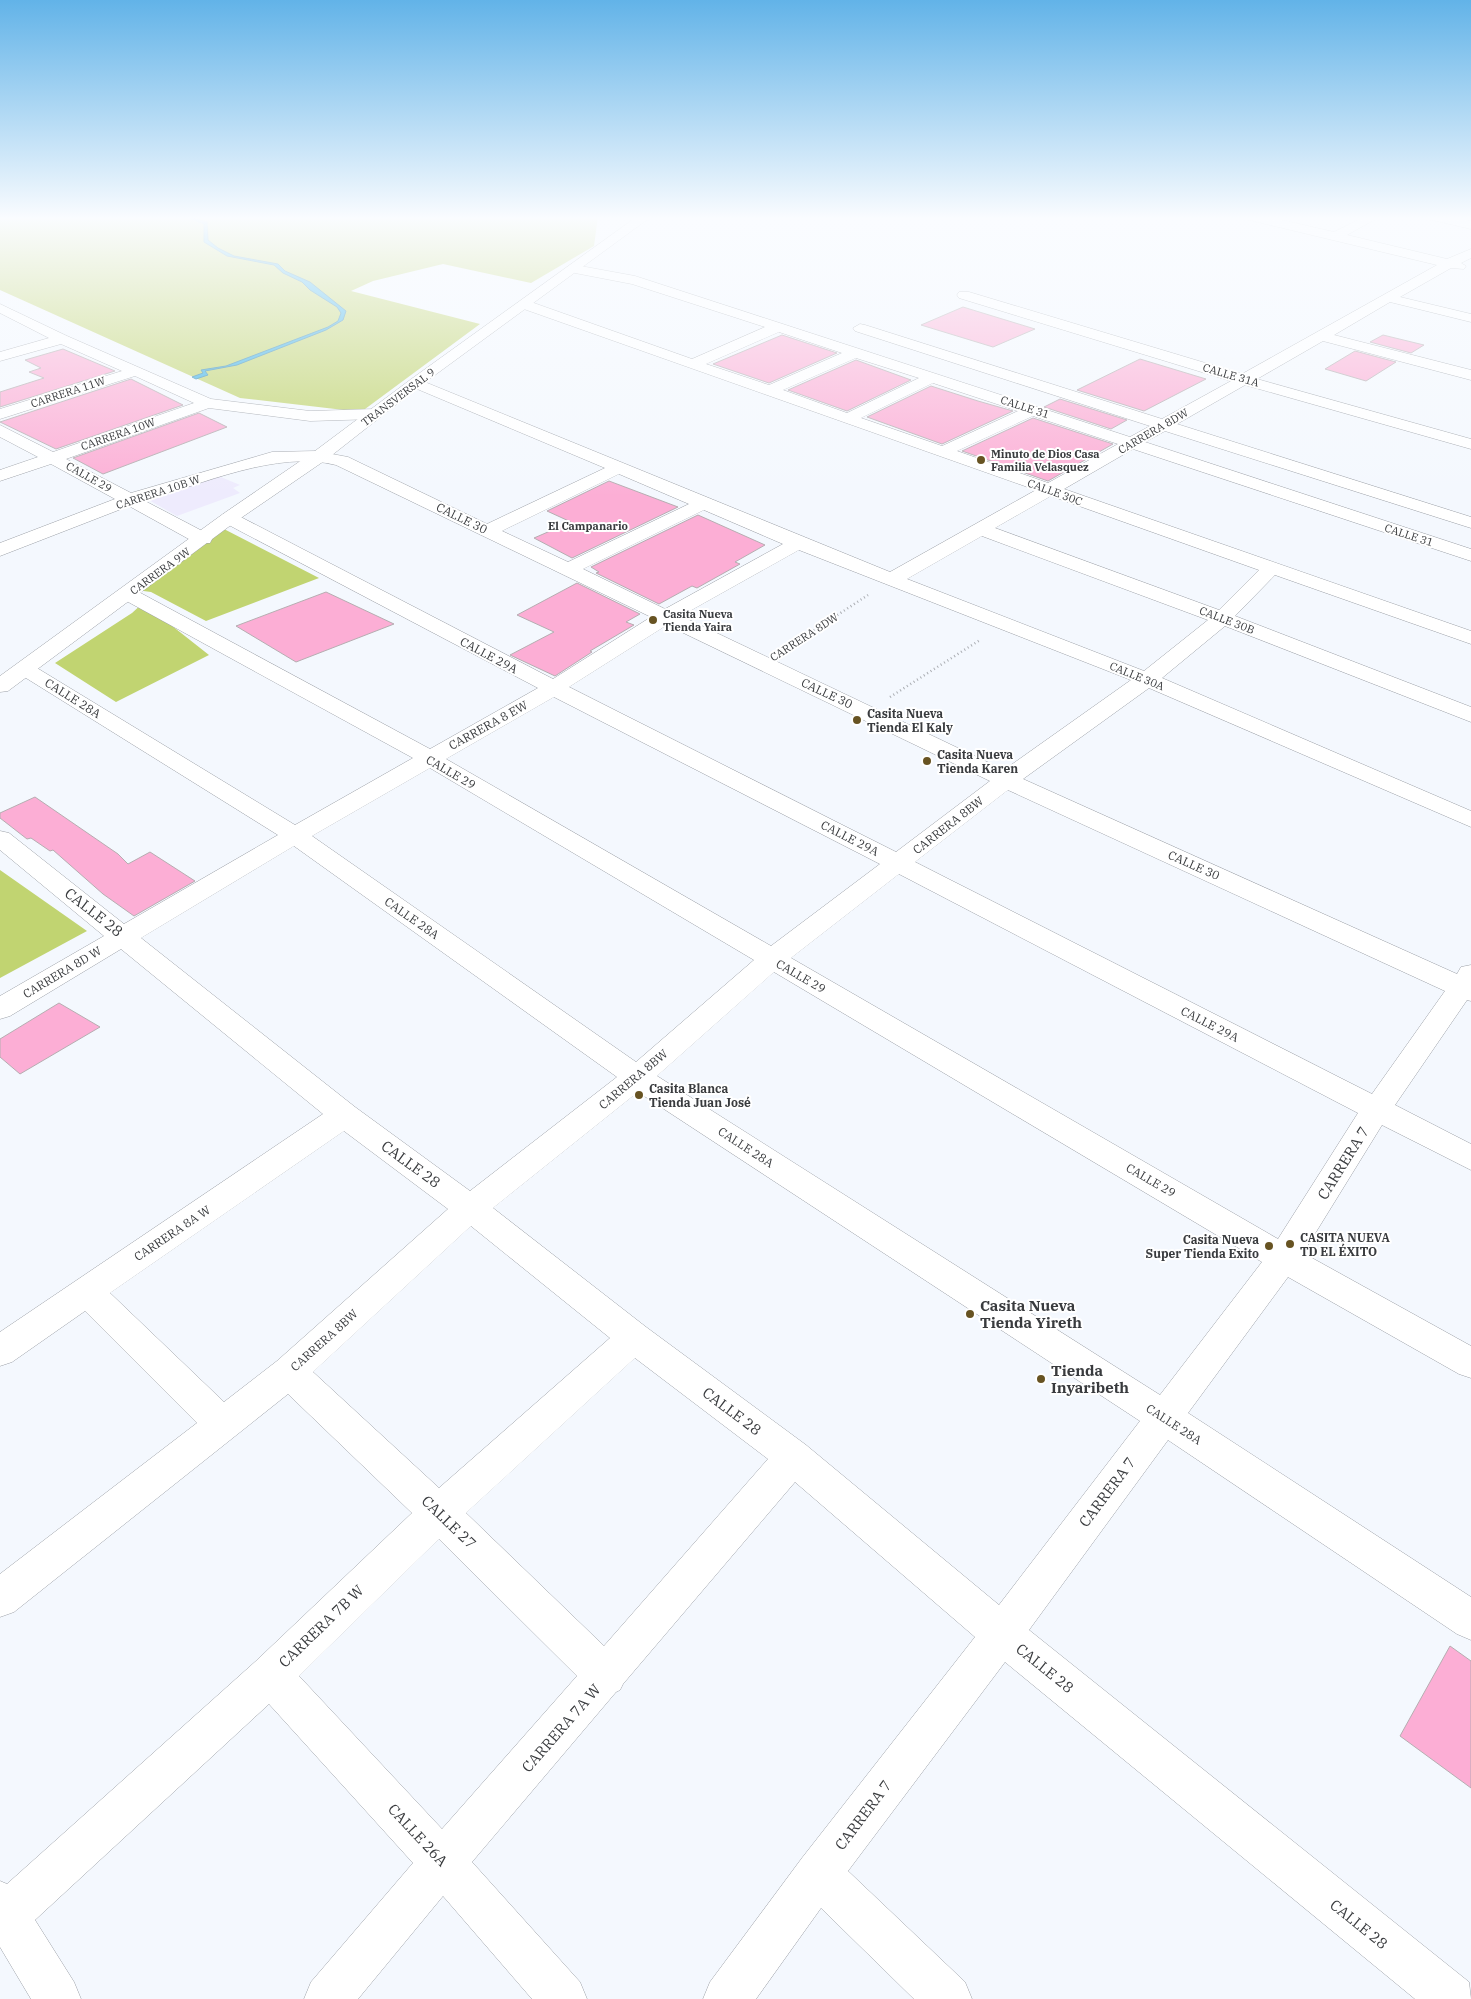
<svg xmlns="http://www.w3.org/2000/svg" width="1471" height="1999" font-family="'IBM Plex Serif',serif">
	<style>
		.commercial { fill: #eeebfd }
		.green { fill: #c1d471 }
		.water { fill: #39b1e7; stroke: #398eb4 }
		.building { fill: #fcaed5; stroke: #b6adb1 }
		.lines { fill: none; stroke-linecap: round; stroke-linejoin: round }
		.minor-casing { stroke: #9ca0a7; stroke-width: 1 }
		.secondary-casing { stroke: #9ca0a7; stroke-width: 1 }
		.path { stroke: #abaeb3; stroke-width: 2.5; stroke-dasharray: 1 3; stroke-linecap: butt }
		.minor { fill: #fff; fill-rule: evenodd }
		.secondary { fill: #fff; fill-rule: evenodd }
		.poi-dot { fill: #675322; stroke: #fff; stroke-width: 2 }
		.labels { text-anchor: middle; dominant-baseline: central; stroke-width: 4; stroke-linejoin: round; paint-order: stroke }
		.far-street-label { font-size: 11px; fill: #393b3e; stroke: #fff }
		.far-poi-label { font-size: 11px; font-weight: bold; fill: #393b3e; stroke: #fff; text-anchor: start }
		.far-neighbourhood-label { font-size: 11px; font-weight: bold; fill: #393b3e; stroke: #fff }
		.street-label { font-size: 12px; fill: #393b3e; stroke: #fff }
		.poi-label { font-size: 12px; font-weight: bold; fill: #393b3e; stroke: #fff; text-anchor: start }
		.near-street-label { font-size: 15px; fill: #393b3e; stroke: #fff }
		.near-poi-label { font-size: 15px; font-weight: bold; fill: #393b3e; stroke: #fff; text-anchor: start }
	</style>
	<rect width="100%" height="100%" fill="#f4f8fe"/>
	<path class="commercial" d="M216,475l24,10 -7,3 7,5 -63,23 -30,-17z"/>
	<path class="green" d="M0,216h598l-4,30 -63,37 -88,-19 -70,17 -22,10 129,33 -119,88 -121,-14 -240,-108z
		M222,528l97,50 -113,43 -55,-29 -15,-2z
		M143,603l66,52 -93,47 -61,-39 77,-50z
		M0,870l87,61 -87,47z"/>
	<path class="water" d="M185,216l22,6 1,18 10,8 16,8 44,8 7,7 25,11 36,29 -3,9 -17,10 -89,35 -32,6 3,4 -12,4 -4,-2 11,-4 -2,-3 25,-4 102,-39 10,-6 3,-8 -4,-6 -27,-17 -8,-8 -19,-9 -9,-8 -47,-9 -23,-14v-18z"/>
	<path class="building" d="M963,307l72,22 -42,18 -72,-22z
		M782,335l55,18 -68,30 -56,-19z
		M1383,335l41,10 -13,8 -41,-11z
		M63,349l52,22 -115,36v-15l44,-14 -15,-6 12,-4 -16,-8z
		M1355,351l41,11 -30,19 -41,-12z
		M1140,359l66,20 -62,32 -67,-21z
		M856,360l55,20 -64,31 -59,-21z
		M131,379l52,26 -127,44 -56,-27z
		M931,386l47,15 35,10 -71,33 -75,-27z
		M1060,399l67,21 -16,9 -67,-22z
		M199,413l28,14 -124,47 -30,-16z
		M1033,418l80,26 -65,37 -86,-30z
		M609,481l69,26 -106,51 -38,-20 37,-16 -24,-11z
		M698,515l67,30 -30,17 5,2 -43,24 -5,-2 -33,18 -63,-31 3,-1 -8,-5z
		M577,583l63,31 -14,8 8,3 -44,26 2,1 -37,24 -45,-21 44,-23 -37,-17z
		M326,592l68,32 -98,38 -60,-36z
		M35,797l83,57 10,10 22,-12 45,29 -61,35 -31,-22 -50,-44 -3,1 -19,-13 -4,1 -27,-21v-5z
		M59,1003l41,24 -80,47 -20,-17v-18z
		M1450,1646l21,15v127l-71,-52z"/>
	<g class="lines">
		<g class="minor-casing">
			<path id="minor" d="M1243,216h21l70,16 32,-16h15l-34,19 100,24 24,-10v9l-10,5 5,3 -2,3 -13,-1 -51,29 71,17v8l-81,-20 -56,33 137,35v10l-148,-39 -66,38 214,60v10l-226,-64 -68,39 294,93v11l-306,-97 -20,11 326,107v12l-338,-112 -69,40 407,142v13l-196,-69 -40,41 236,91v15l-246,-96 -63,52 309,133v16l-322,-139 -126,91 434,195 4,-7 10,-2v36l-4,-1 -72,105 76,39v26l-89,-45 -79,128 168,93v32l-12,-4 -171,-97 -100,136 283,184v43l-14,-6 -289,-194 -139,190 440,352 2,17h-56l-410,-337 -157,209 117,111 7,17h-58l-93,-91 -65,91h-53l7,-17 92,-124 173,-221 -180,-155 -172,202 -3,6 -4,2 -144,170 108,120 7,17h-55l-89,-103 -85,103h-54l7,-17 102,-119 -144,-159 -234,216 39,62 7,17h-50l-31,-52v-66l7,3 249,-223 156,-148 -124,-119 -274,218 -14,5v-43l197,-151 -112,-112 -73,51 -12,4v-34l323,-218 -202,-165 -111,67 -10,3v-23l104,-60 -104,-86v-19l9,2 115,91 154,-89 -260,-162 -4,-4 4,-4 7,-2 7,2 263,160 118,-67 -292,-160 -3,-4 3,-4h14l295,159 108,-61 -315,-166 -3,-4 3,-4h12l318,165 98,-62 -315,-152c-58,-15 -135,19 -191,36l65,34 2,4 -2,4h-14l-67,-37 -129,50v-13l115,-44 -64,-35 -51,17v-11l38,-13 -38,-20v-12l53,27 141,-49 -59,-27 -135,43v-10l122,-38 -61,-27 -61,17v-9l49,-14 -49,-25v-9l67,32 144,63 99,12 65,-2 8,5 -8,5 -65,2 -101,-13 -143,51 65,34 141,-41 44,-1 32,6 139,67 118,-56 -195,-82 -3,-3 8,-5 475,194 146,-82 -515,-182 -2,-3 2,-3h10l161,57 73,-32 -133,-43 -57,-11 -7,-4 7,-4 60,11 495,161 20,-11 -295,-95 -2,-3 7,-4 5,1 297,94 69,-38 -272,-83 -2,-3 2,-3h10l273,82 195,-109 -192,-46zM779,332l63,21 -73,32 -63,-21zM856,358l63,20 -72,35 -64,-23zM933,383l85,28 -76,35 -81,-28zM1033,416l85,28 -70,39 -91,-32zM619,474l70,30 -121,58 -66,-31zM1051,496l208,74 -40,40 -224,-82zM704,510l79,34 -118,65 -82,-40zM982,536l226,84 -64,51 -237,-92zM799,550l332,130 -127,90 -323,-154zM667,625l323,156 -94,71 -327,-165zM554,697l326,167 -109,82 -325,-187zM430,768l324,192 -118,102 -324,-226zM1008,790l437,201 -73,103 -457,-232zM294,846l323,231 -147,114 -115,-84 -214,-169zM899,874l459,239 -80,126 -487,-281zM774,972l488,290 -102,133 -503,-319zM638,1092l502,329 -141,184 -193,-160 -160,-118 -153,-119zM344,1131l104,78 -171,152 -53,41 -114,-109zM471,1226l139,112 -171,150 -126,-116zM635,1358l133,101 -164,187 -138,-133zM439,1539l138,137 -135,153 -143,-153z
				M1426,216h21l24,5v8l-43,-10z"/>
		</g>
		<g class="secondary-casing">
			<path id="secondary" d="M638,216h14l-232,170 -93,73 -92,63 -227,169 -8,1v-16l223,-162 92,-63 95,-71z"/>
		</g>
		<path class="path" d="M787,648l81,-53
			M890,697l90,-57"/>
		<use href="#minor" class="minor"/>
		<use href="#secondary" class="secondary"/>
	</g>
	<linearGradient id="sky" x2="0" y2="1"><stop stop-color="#62b3e8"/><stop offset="0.44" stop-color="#fafcff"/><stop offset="1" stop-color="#fafcff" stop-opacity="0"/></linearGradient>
	<rect width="1471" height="496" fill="url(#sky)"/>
	<g class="poi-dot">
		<circle cx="981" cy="460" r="5"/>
		<circle cx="653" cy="620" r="5"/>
		<circle cx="857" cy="720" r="5"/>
		<circle cx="927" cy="761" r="5"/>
		<circle cx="639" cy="1095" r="5"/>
		<circle cx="1290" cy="1244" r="5"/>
		<circle cx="1269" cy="1246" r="5"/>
		<circle cx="970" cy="1314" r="5"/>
		<circle cx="1041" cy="1379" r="5"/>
	</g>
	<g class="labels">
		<g class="far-street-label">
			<text transform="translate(1231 375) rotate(16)">CALLE 31A</text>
			<text transform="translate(68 392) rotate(-18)">CARRERA 11W</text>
			<text transform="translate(398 397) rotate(-37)">TRANSVERSAL 9</text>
			<text transform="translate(1025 407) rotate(18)">CALLE 31</text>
			<text transform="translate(1153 431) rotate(-30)">CARRERA 8DW</text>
			<text transform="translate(118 434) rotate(-19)">CARRERA 10W</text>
			<text transform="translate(89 477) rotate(29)">CALLE 29</text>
			<text transform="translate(158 492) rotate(-18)">CARRERA 10B W</text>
			<text transform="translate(1055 492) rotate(20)">CALLE 30C</text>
			<text transform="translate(1409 535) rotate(18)">CALLE 31</text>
			<text transform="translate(160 571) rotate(-36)">CARRERA 9W</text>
			<text transform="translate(1227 620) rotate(21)">CALLE 30B</text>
			<text transform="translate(804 637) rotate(-33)">CARRERA 8DW</text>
			<text transform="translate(1137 676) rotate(22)">CALLE 30A</text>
		</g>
		<g class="far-poi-label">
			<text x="991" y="454">Minuto de Dios Casa<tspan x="991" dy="13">Familia Velasquez</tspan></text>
			<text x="663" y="614">Casita Nueva<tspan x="663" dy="13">Tienda Yaira</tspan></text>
		</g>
		<g class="far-neighbourhood-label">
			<text x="588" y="526">El Campanario</text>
		</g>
		<g class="street-label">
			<text transform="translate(462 518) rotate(26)">CALLE 30</text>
			<text transform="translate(489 655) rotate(28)">CALLE 29A</text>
			<text transform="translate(827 693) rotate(25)">CALLE 30</text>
			<text transform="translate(73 698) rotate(32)">CALLE 28A</text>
			<text transform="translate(488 725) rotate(-29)">CARRERA 8 EW</text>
			<text transform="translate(451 772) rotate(30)">CALLE 29</text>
			<text transform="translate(948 825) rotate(-38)">CARRERA 8BW</text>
			<text transform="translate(850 838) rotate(27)">CALLE 29A</text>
			<text transform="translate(1194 865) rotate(24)">CALLE 30</text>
			<text transform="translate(412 918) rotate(35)">CALLE 28A</text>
			<text transform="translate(62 972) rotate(-31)">CARRERA 8D W</text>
			<text transform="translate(801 976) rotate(30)">CALLE 29</text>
			<text transform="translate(1210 1024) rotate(27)">CALLE 29A</text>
			<text transform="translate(633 1079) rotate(-40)">CARRERA 8BW</text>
			<text transform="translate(746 1147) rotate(33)">CALLE 28A</text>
			<text transform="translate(1151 1180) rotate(30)">CALLE 29</text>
			<text transform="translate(172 1233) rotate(-34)">CARRERA 8A W</text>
			<text transform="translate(324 1340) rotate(-42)">CARRERA 8BW</text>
			<text transform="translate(1174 1424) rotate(33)">CALLE 28A</text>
		</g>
		<g class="poi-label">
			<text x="867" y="713">Casita Nueva<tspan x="867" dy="14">Tienda El Kaly</tspan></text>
			<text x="937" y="754">Casita Nueva<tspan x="937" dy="14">Tienda Karen</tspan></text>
			<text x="649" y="1088">Casita Blanca<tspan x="649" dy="14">Tienda Juan José</tspan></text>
			<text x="1300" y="1237">CASITA NUEVA<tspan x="1300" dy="14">TD EL ÉXITO</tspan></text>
			<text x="1259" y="1239" text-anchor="end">Casita Nueva<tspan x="1259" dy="14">Super Tienda Exito</tspan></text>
		</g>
		<g class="near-street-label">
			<text transform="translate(94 912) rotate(38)">CALLE 28</text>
			<text transform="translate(1343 1163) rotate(-58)">CARRERA 7</text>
			<text transform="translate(411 1164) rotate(36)">CALLE 28</text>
			<text transform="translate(732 1411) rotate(37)">CALLE 28</text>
			<text transform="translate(1107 1492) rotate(-53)">CARRERA 7</text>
			<text transform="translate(449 1522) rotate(44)">CALLE 27</text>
			<text transform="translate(321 1626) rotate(-44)">CARRERA 7B W</text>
			<text transform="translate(1045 1668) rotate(39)">CALLE 28</text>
			<text transform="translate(561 1728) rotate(-49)">CARRERA 7A W</text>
			<text transform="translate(863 1815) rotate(-53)">CARRERA 7</text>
			<text transform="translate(418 1835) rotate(47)">CALLE 26A</text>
			<text transform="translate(1359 1924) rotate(39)">CALLE 28</text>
		</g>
		<g class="near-poi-label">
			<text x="980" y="1305">Casita Nueva<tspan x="980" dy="17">Tienda Yireth</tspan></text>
			<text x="1051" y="1370">Tienda<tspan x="1051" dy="17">Inyaribeth</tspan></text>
		</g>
	</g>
</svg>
